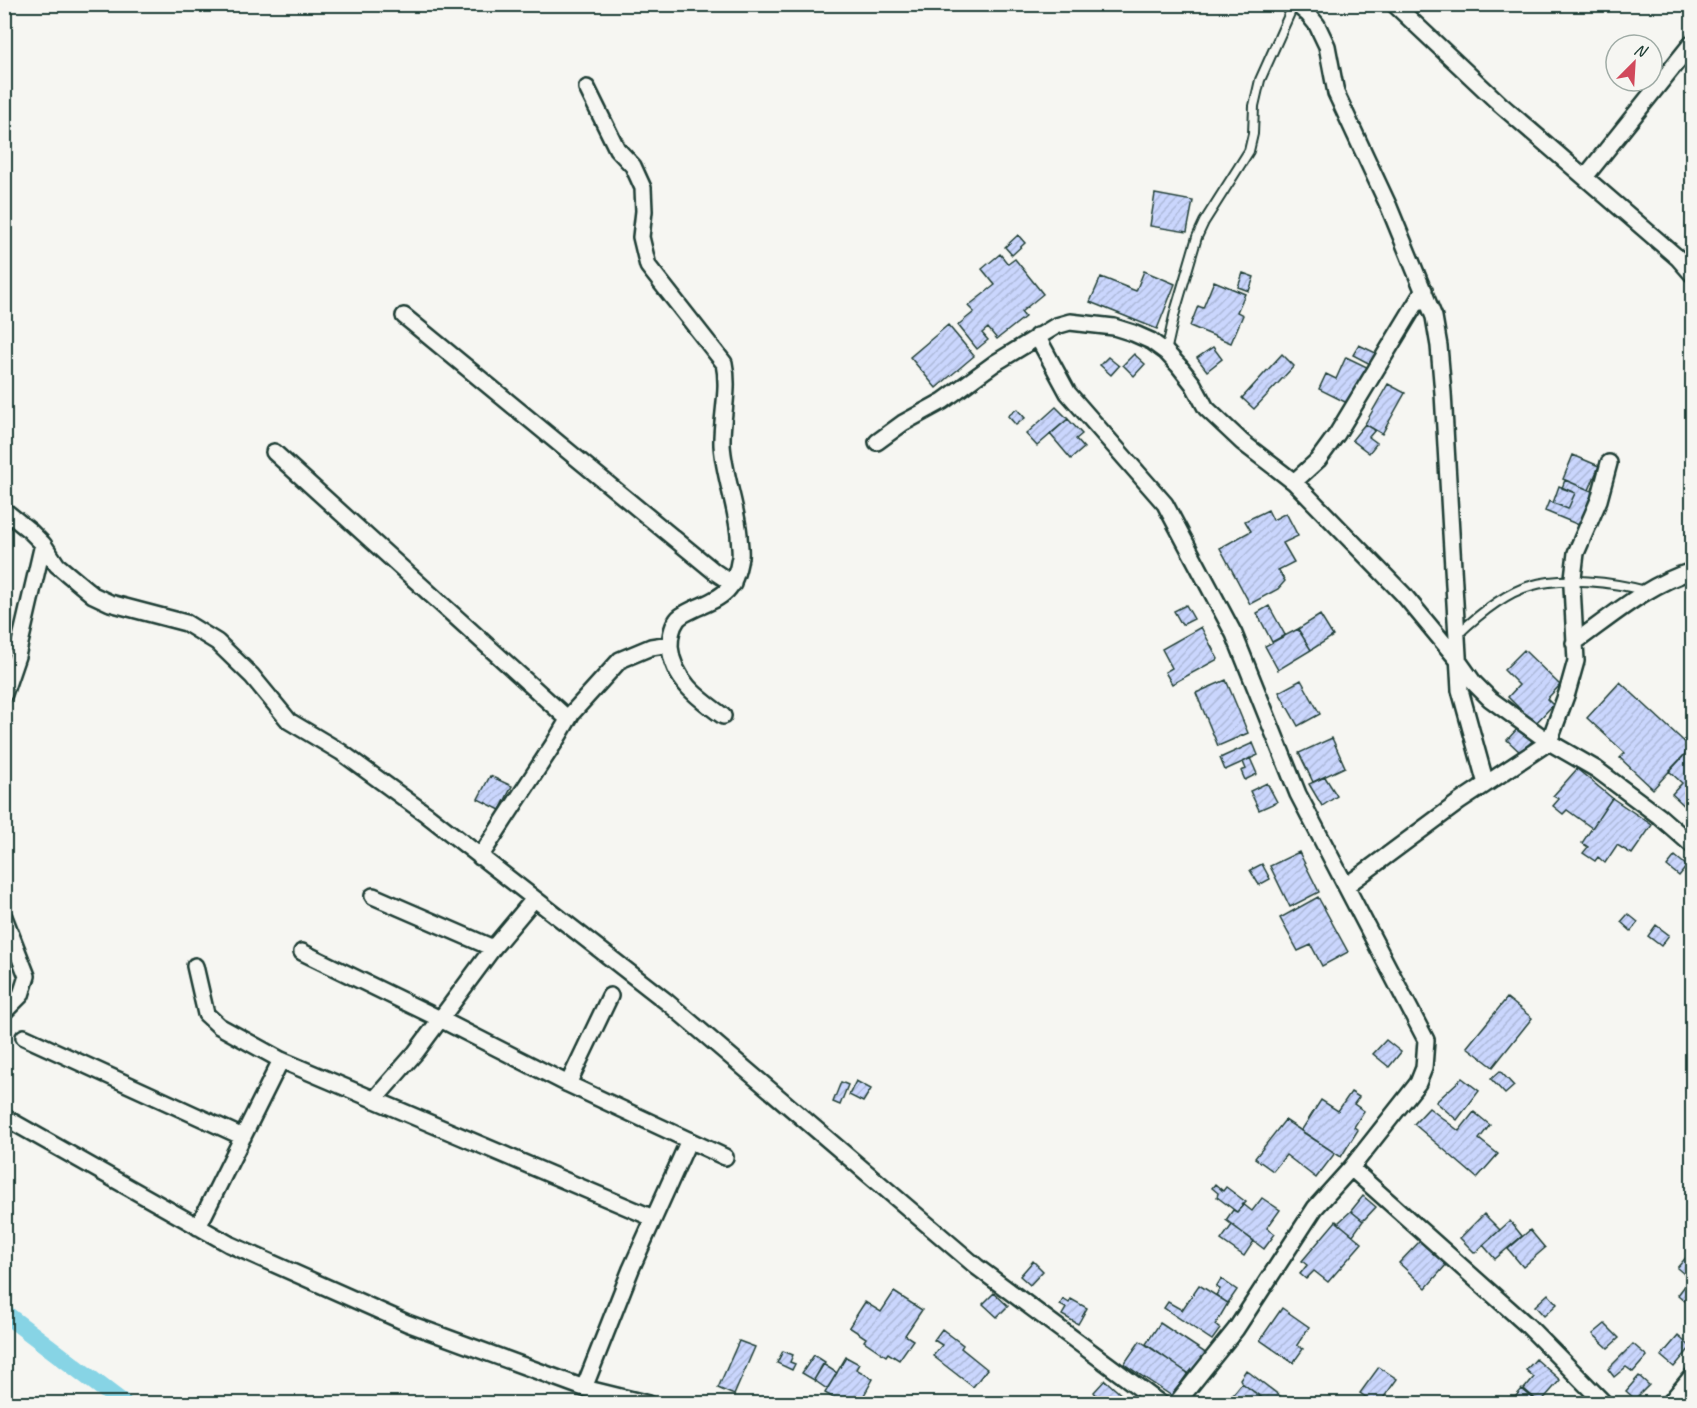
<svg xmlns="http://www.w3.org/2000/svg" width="1697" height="1408" font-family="Caveat,sans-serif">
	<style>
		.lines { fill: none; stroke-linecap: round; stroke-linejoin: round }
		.canal { stroke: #87d4e5; stroke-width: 18 }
		.building { fill: url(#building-hatch); stroke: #1f3d34; stroke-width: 1.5 }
		.lane-casing { stroke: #1f3d34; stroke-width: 12 }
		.street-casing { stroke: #1f3d34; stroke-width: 20 }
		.lane { stroke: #f6f6f2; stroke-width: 8 }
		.street { stroke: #f6f6f2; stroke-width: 15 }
	</style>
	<defs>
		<pattern id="building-hatch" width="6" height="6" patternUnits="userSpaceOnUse" patternTransform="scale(1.5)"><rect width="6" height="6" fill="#cad6fd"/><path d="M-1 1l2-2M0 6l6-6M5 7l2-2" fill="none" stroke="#adb9d9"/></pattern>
	</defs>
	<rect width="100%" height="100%" fill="#f6f6f2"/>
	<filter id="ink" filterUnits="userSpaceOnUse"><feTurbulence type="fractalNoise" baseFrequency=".0167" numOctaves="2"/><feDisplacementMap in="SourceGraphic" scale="12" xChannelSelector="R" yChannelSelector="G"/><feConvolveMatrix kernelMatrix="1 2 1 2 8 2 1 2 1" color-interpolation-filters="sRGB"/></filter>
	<g filter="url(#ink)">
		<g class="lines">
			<path class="canal" d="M4,1313l120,91"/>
		</g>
		<path class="building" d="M1155,194l38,7 -6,31 -37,-6z
			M1018,235l7,8 -13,12 -7,-8z
			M1000,254l8,10 7,-5 28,35 -22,18 4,5 -28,22 -9,-11 -6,5 6,7 -11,9 -19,-24 16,-13 -6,-6 27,-21 -13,-16z
			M1144,271l31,13 -18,45 -67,-27 11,-25 35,14z
			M1243,273l11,4 -5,14 -11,-4z
			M1214,281l31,13 -8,18 6,3 -12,28 -41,-17 8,-20 5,2z
			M948,325l26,31 -38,32 -26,-31z
			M1359,345l21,10 -6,11 -21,-11z
			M1213,347l9,12 -15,12 -10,-13z
			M1134,354l11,10 -11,12 -11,-11z
			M1282,354l12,12 -40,43 -12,-11z
			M1108,357l11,9 -8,9 -11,-10z
			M1346,357l23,11 -18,37 -32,-16 7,-15 10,5z
			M1388,384l17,9 -23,41 -17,-10z
			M1056,407l12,12 -31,27 -11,-12z
			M1017,409l8,9 -9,7 -8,-9z
			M1068,419l14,15 -6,5 8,9 -13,11 -21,-25z
			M1365,424l10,6 -6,7 8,6 -8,10 -17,-13z
			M1573,455l26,11 -10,24 -26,-11z
			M1565,480l29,12 -15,33 -34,-14 4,-10 19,8 7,-16 -13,-5z
			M1559,486l16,7 -7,16 -15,-6z
			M1268,510l5,10 13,-7 12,23 -15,7 11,19 -16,8 7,11 -7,8 -28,15 -30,-56 31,-17 -6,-10z
			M1186,605l8,14 -12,6 -8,-14z
			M1269,606l16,29 -13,7 -15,-29z
			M1320,615l13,21 -22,14 -13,-21z
			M1201,627l17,32 -46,25 -7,-12 7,-4 -10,-19z
			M1298,629l13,21 -33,20 -13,-24z
			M1524,650l36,35 -13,14 6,6 -18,19 -27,-27 11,-12 -15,-15z
			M1226,680l22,53 -30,13 -22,-53z
			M1301,680l19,34 -22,12 -19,-34z
			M1620,682l71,66 -38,41 -33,-31 5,-5 -38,-35z
			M1518,728l14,13 -11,12 -14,-13z
			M1332,738l13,29 -32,15 -14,-29z
			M1253,743l5,12 -33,15 -5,-12z
			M1687,752l5,6v55l-20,-19 10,-11 -13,-12z
			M1250,758l7,16 -12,6 -4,-9 5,-2 -3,-7z
			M1577,769l35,29 -20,30 -25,-18 -4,4 -10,-8 6,-7 -6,-3z
			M490,776l22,10 -12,24 -22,-11z
			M1325,777l12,19 -15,10 -13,-22z
			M1267,783l10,19 -18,8 -9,-19z
			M1612,798l40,27 -20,29 -15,-9 -12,18 -7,-6 -3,4 -12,-8 5,-6 -6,-4z
			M1299,852l20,40 -29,15 -20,-41z
			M1675,856l12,10 -8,10 -12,-10z
			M1262,864l8,15 -11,6 -9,-15z
			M1318,897l30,55 -26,14 -11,-21 -13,6 -18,-33z
			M1628,914l10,8 -7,9 -10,-9z
			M1656,925l13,10 -8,11 -13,-10z
			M1507,998l25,20 -39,49 -26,-20z
			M1386,1040l15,12 -12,15 -16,-13z
			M1500,1071l14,15 -9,8 -14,-15z
			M1462,1078l17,13 -22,29 -21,-18z
			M856,1081l15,8 -8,13 -14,-7z
			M841,1082l7,3 -8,20 -7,-3z
			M1351,1092l8,5 -5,7 10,7 -10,16 4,3 -17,27 -40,-26 20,-31 17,11z
			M1429,1108l30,23 15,-19 16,13 -11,14 19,15 -21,24 -63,-54z
			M1285,1120l50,33 -19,25 -30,-23 -13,16 -18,-13z
			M1215,1184l8,7 3,-4 20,15 -9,10 -20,-15 1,-4 -6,-5z
			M1363,1196l13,11 -13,14 -12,-10z
			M1262,1198l18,12 -13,18 8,6 -11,15 -38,-29 7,-10 4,2 6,-8 9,7z
			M1351,1211l12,10 -10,14 -15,-12z
			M1484,1214l16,16 -25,23 -15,-15z
			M1336,1221l26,22 -34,39 -14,-11 -8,8 -6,-5 7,-9 -5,-4z
			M1510,1221l12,15 -27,23 -12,-14z
			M1232,1225l22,16 -10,15 -23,-16z
			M1530,1230l15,18 -22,19 -15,-18z
			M1420,1241l26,24 -20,23 -27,-25z
			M1689,1254l3,3v50l-14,-12 12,-16 -13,-11z
			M1033,1261l10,10 -13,14 -10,-9z
			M1221,1279l16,11 -9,13 -12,-8 4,-6 -4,-2z
			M1199,1285l29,18 -13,22 5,4 -8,11 -48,-32 4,-6 14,8z
			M894,1292l28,18 -17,25 8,5 -14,20 -11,-7 -2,3 -22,-15 2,-3 -17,-11 16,-25 16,10z
			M994,1293l14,13 -11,11 -14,-13z
			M1548,1294l9,10 -13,12 -9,-10z
			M1063,1299l6,4 2,-4 16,9 -9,16 -16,-9 4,-7 -6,-3z
			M1282,1308l27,19 -12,18 6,4 -10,14 -33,-23z
			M1160,1323l47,31 -15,22 -46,-32z
			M1605,1324l14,14 -11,10 -15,-14z
			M942,1329l21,16 -2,3 26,21 -14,18 -40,-31 9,-11 -8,-5z
			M1678,1336l13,11 -17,20 -13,-11z
			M739,1341l16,6 -21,48 -16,-7z
			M1140,1341l48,32 -16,23 -48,-32z
			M1633,1344l14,12 -14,16 -7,-5 -12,10 -6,-8z
			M783,1351l10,4 -3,7 5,2 -3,6 -15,-7z
			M814,1355l11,7 -11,18 -12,-7z
			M846,1357l13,7 -3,5 17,10 -14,25h-15l-19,-11z
			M1536,1359l24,21 -20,23 -16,-14 10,-12 -8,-7z
			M823,1364l14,9 -10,16 -13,-9z
			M1379,1367l18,12 -18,25h-3l-16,-11z
			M1246,1370l38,29 -4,5h-10l-28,-21 -2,-4z
			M1639,1376l10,9 -14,14 -9,-8z
			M1105,1380l20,18 -5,6h-29l6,-8 -3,-4z
			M1242,1383l26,19 -1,2h-42z
			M1522,1389l15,13 -1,2 -26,-1z"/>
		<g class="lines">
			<g class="lane-casing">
				<path id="lane" d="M1166,352l9,-40 22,-75 7,-15 45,-71 4,-17 1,-28 6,-26 34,-76
					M1457,635c19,-18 47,-42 73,-49 33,-10 83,-4 116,5"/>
			</g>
			<g class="street-casing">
				<path id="street" d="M1296,4l12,10 9,11 10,21 9,47 53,114 45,110 5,29 4,47 17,297 26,94
					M1394,4l107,101 177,153 14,16
					M587,88l30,61 16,17 10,22 1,23 -3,26 7,29 76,97c6,27 -3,55 -2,82 2,30 14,59 17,90 0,7 2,15 1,22 -5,33 -15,39 -44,51 -6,3 -16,7 -19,12 -5,7 -7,19 -7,27 3,33 28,51 53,69
					M1585,177l107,-134
					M404,316l311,256 18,12
					M1037,336l31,57 97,111 69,130 64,160 128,246 -2,28 -6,15 -67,85 -36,40 -79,121 -60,75
					M877,442l26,-19 40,-22 52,-38 61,-37 14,-4 44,5 19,6 18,8 15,11 13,14 14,18 13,24 36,34 52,40 110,113 53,64 17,24 16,16 59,43 47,27 63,47 33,29
					M274,452l294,267
					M1294,482l24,-22 19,-26 87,-144
					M4,510l26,21 13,13 -26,112 -13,38
					M43,544l14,21 36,30 17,8 76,20 31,19 35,34 37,45 52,31 85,62 241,188 310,265 184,137
					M1574,643c38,-27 74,-59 118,-72
					M480,857l75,-115 17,-29 48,-53 31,-13 19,-3
					M1346,886l113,-84 90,-60 18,-49 9,-32 -4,-75 4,-33 23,-53 10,-37
					M373,896l120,52
					M4,917l23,59 -6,19 -17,17
					M302,952l138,67 128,65 157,73
					M195,966l11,48 13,12 62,34 372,158
					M24,1037l219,100
					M568,1084l42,-88
					M374,1100l42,-48 77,-104 41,-49
					M4,1117l225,127 178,79 177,65 65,16
					M1351,1168l177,158 77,78
					M198,1227l83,-167
					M584,1388l47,-119 58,-129
					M1669,1404l23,-28"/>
			</g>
			<use href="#lane" class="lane"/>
			<use href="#street" class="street"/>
		</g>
	</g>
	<rect width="1697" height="1408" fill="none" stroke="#f6f6f2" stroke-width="24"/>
	<rect x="12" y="12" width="1673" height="1384" fill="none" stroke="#1f3d34" stroke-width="2" filter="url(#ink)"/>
	<g transform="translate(1634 63) rotate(24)"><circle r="28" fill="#f6f6f2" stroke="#a0aca6" stroke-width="1.5"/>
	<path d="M0-4.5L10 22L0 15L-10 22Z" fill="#d1495b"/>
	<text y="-9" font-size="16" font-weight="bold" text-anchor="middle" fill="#1f3d34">N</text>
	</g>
</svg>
